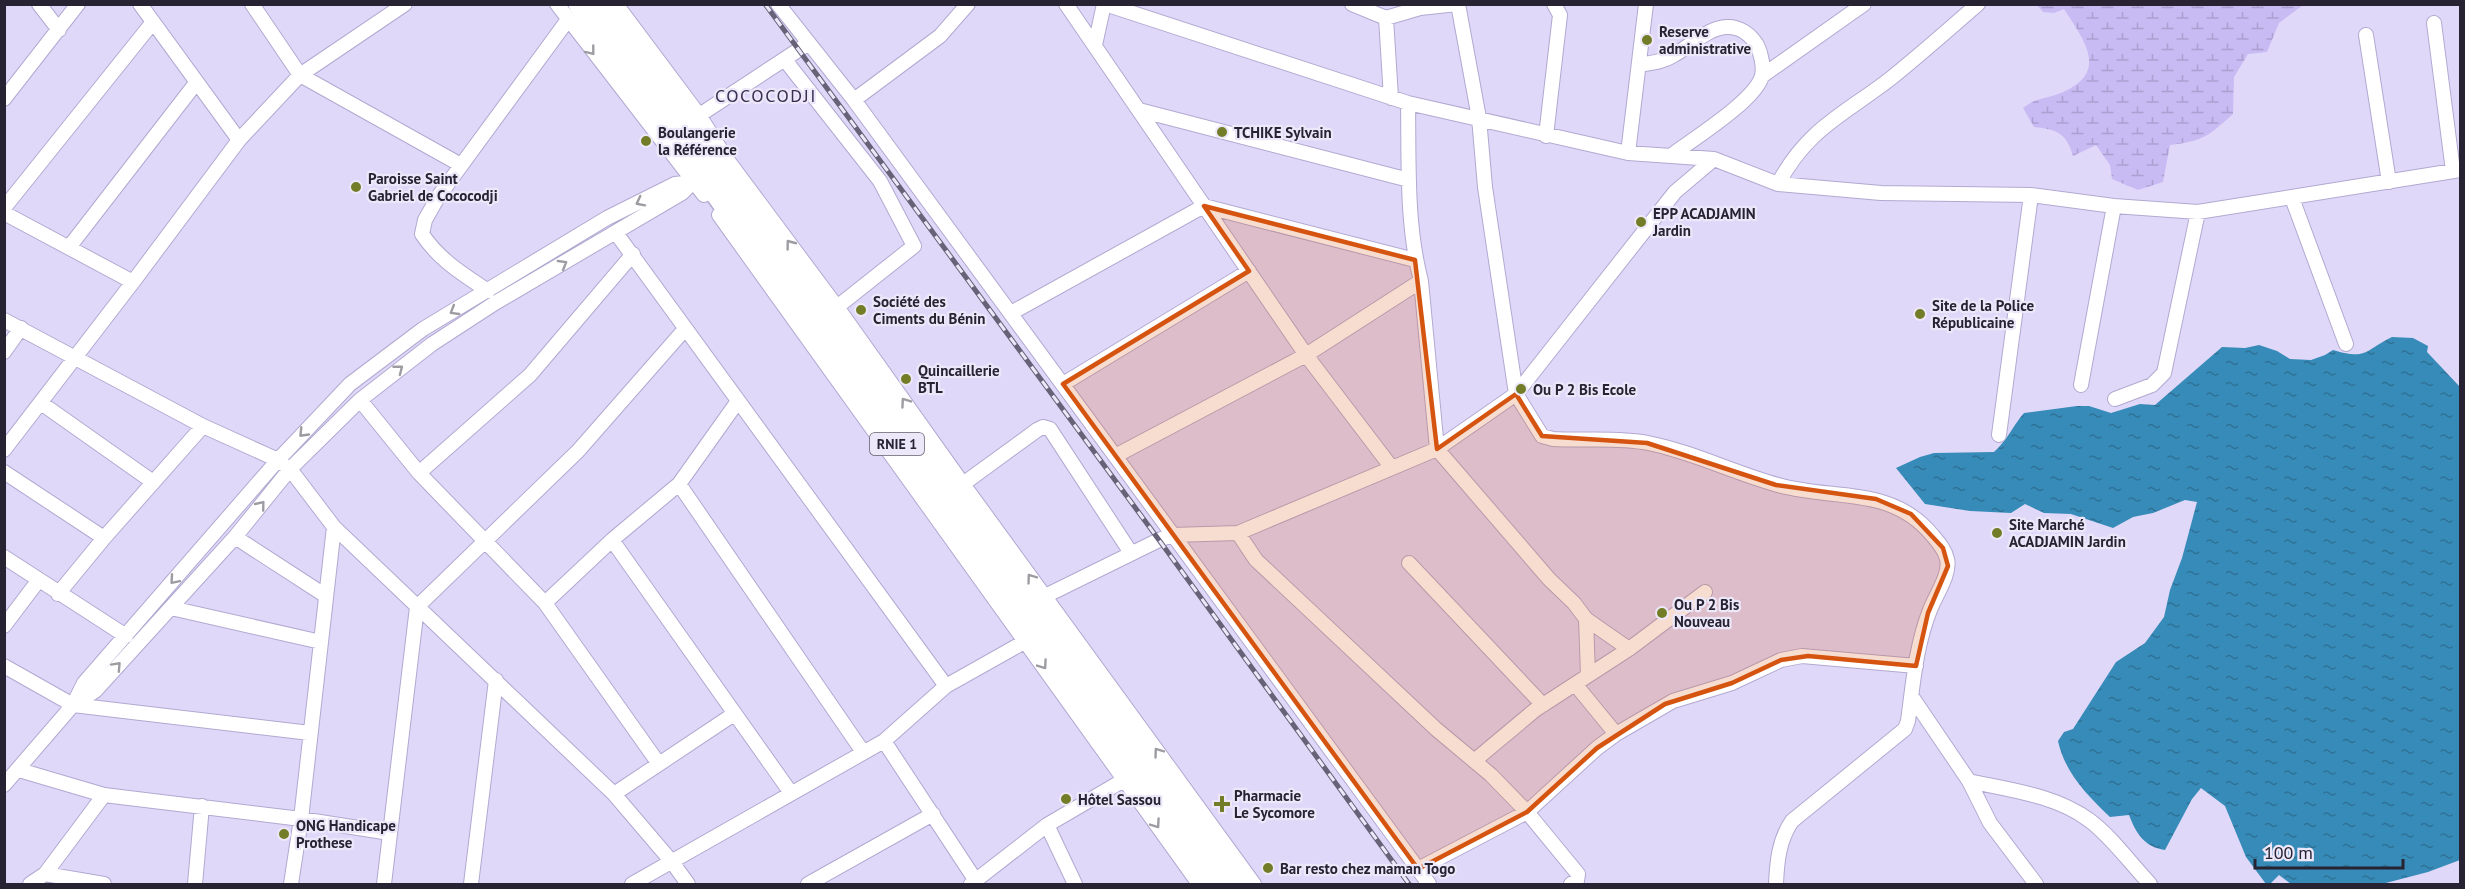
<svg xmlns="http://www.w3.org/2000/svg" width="2465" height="889" font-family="'PT Sans',sans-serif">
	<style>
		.wetland { fill: url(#wetland-marsh) }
		.water { fill: url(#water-ripples) }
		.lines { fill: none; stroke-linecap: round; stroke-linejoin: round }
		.minor-casing { stroke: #b2a9d1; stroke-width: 16 }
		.highway-casing { stroke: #b2a9d1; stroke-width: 24 }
		.minor { stroke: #fff; stroke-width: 14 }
		.highway { stroke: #fff; stroke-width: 21 }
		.rail-casing { stroke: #676277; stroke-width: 5 }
		.rail { stroke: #ece8f9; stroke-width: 3; stroke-dasharray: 9; stroke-linecap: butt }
		.oneway { stroke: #9e9ca3 }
		.marked { fill: #d55410; fill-opacity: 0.2; stroke: #d55410; stroke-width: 4.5; stroke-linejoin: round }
		.poi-dot { fill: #737d28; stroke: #ece8f9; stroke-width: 2 }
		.labels { text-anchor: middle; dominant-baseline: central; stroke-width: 4.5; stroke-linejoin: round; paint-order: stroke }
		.shield { fill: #ece8f9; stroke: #625e6e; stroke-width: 1.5 }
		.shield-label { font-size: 14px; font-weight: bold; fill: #272332 }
		.poi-label { font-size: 15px; font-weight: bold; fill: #272332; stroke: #ece8f9; text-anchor: start }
		.quarter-label { font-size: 18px; letter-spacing: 1.5px; fill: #393051; stroke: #ece8f9 }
	</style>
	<defs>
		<pattern id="wetland-marsh" width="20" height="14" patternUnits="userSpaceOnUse" patternTransform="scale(1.5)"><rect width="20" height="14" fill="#c8baf3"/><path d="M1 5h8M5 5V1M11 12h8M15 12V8" fill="none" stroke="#aca0d1"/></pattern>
		<pattern id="water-ripples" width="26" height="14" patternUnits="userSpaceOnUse" patternTransform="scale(1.5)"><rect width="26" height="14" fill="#378bb8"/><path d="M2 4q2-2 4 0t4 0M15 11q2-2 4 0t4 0" fill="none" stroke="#2e7196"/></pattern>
	</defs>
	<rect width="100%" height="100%" fill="#e0d8f9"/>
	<path class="wetland" d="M2037,5v-1l266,1 -24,18 -12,29 -19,2 -14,23 -1,37c-25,22 -29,27 -63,31l-7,37 -25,8 -26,-11 -2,-14 -14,-20 -23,11c-6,-23 -17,-27 -39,-29l-11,-19c14,-11 19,-8 35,-14 52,-20 28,-51 6,-85l-10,4 -11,-1z"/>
	<path class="water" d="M2392,337l21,1 15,8 -1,6 33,35v473l-32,12 -46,12h-91l-12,-9 -9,9h-4l-20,-27 -21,-51 -24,-18 -9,11 -27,51c-21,-3 -29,-17 -36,-35l-19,2c-23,-22 -45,-44 -52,-76l6,-9 9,-3 43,-67 29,-19 19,-26 6,-27 12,-32 15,-56 -12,-2 -32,13 -20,4 -20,11 -42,-14 -27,-1 -19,-9 -14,9 -41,-2 -45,-7 -29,-36 24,-11 14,-4 60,-1c15,-14 18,-25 30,-39l53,-7h12l22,7 29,-9 15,1 67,-58 23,1 14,-3 18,6 13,8 21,1 14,-5 8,-5c34,10 31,1 59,-13z"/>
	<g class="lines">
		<g class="minor-casing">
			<path id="minor" d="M39,4l20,26
				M140,4l99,136
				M252,4l48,71 161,90
				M557,4l147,191
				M616,4l83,111 27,43 111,149 126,177 291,400
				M778,4l76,96 575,784
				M1066,4l240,351 86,113
				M1105,4l303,99 220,50 86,6
				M1352,4l34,14 34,-10 37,-4
				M1458,4l21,114 6,69 31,207 26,42 11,3c31,2 64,-2 95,4 45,9 86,30 130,42 56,16 114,0 155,51 6,7 12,14 14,23 4,15 -12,37 -17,51 -14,35 -17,74 -22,111l-3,8 -113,92c-13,19 -15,40 -16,63
				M1386,18l5,80
				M2434,23l19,148
				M2366,35l23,147
				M1095,45l9,-41
				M785,60l95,121 34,65 -77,61
				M1639,65c12,-2 24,-3 35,-10 16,-9 34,-27 52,-28 13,-1 24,7 31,18 4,8 7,22 5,31 -7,25 -69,63 -90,79
				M1762,76l102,-72
				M4,99l74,-95
				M854,100l86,-64 28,-32
				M1408,103c1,58 -2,121 13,178l16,168 112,130 25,24 12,16 43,30
				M1139,110l270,70
				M692,120l117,-77
				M1546,136l14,-121 -6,-11
				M1628,153l18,-149
				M1778,184c29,-55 65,-69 112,-105 30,-24 59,-50 88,-75
				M2292,198l54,146
				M4,208l149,-186
				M4,213l129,69 106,-142 61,-65 105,-71
				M719,215l480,669
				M616,233l330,453
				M70,246l126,-163
				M488,291c-25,-17 -49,-31 -66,-57l3,-14 13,-23 129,-176
				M1011,313l193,-107 211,54
				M4,320l199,106 75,34 12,9 44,58 280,267 58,68 16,22
				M4,352l17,-24
				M1063,384l186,-113
				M2081,385l33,-179
				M2115,399l37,-14 12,-12 34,-161
				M360,400l59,73 126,130 114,161
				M41,403l112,79
				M1999,435l32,-240
				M4,450l129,-168
				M1117,455l189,-100 115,-74
				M4,472l100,66
				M419,473l111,-98 103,-121
				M679,484l184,268
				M963,484l74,-54 6,-3 7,2 81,124
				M1238,533l18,27 180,169 55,46 36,37 51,62 -1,7 -6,3
				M235,537l91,59
				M612,540l179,253
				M4,557l122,79
				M1409,563l134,142
				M58,594l46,-56 99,-112
				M1033,602l126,-62 13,-5 66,-2 199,-84 79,-55 159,-202 39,-33 64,25 103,9 150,2 83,11 84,6 262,-42
				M545,603l67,-63 67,-56 59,-83
				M171,608l150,34
				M1586,619l2,56
				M4,626l34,-45
				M4,666l69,39 237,28
				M1575,684l41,50
				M1912,697l57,84 21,42 46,61
				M75,704l20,-13 140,-154 55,-68 70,-69 72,-56 63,-41 187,-110 12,-12
				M884,741l92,140
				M1474,761l61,-51 94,-61 76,-57
				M19,770l85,25 197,24 89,14
				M1969,781c41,9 86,14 120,39 22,16 42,44 61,64
				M4,785l69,-80 11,-22 194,-223 72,-76 73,-55 184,-111 68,-34 19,-2
				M614,794l120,-80
				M1047,825l28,59
				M1418,869l109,-57 70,-64 19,-14 57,-33 59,-18 49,-23 21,-4 114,10
				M45,874l59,10
				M30,884l15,-10 59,-79
				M195,884l7,-78
				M291,884l10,-65 33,-292
				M384,884l33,-277 161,-156 107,-122
				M471,884l25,-204
				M632,884l252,-143 62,-55 80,-45
				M808,884l125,-70
				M971,884l76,-59 77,-45"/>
		</g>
		<g class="highway-casing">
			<path id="highway" d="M579,4l636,880
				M600,4l636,880"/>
		</g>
		<use href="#minor" class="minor"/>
		<use href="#highway" class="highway"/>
		<g class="rail-casing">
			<path id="rail" d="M765,4l394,536 250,344"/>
		</g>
		<use href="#rail" class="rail"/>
	</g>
	<defs><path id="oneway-chevron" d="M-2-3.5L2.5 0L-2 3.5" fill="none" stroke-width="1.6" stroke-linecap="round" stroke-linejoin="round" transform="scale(1.5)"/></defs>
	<g class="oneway">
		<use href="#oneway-chevron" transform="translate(591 51) rotate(52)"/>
		<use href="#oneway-chevron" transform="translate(640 202) rotate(153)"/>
		<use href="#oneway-chevron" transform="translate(790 244) rotate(-127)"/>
		<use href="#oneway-chevron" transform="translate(563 264) rotate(-30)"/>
		<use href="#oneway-chevron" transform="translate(454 311) rotate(149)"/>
		<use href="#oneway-chevron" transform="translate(399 369) rotate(-38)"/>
		<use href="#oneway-chevron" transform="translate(905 402) rotate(-125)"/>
		<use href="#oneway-chevron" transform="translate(303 433) rotate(134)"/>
		<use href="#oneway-chevron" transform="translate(261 505) rotate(-51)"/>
		<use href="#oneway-chevron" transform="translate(1031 578) rotate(-126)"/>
		<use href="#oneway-chevron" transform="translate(174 580) rotate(131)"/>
		<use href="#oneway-chevron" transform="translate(1043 665) rotate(55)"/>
		<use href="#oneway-chevron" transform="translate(117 666) rotate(-47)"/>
		<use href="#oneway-chevron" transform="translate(1158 752) rotate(-126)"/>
		<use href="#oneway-chevron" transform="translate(1156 824) rotate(55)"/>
	</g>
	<path class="marked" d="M1204,206l211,54 22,189 79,-55 26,42 105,7 129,42 100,14 35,15 32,34 5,18 -20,47 -12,53 -108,-10 -27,4 -49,23 -67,21 -68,44 -70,64 -109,57 -355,-485 186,-113z"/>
	<g class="poi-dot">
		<circle cx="1647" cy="40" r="6"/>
		<circle cx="1222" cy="132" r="6"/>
		<circle cx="646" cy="141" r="6"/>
		<circle cx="356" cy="187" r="6"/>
		<circle cx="1641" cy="222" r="6"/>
		<circle cx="861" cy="310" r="6"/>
		<circle cx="1920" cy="314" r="6"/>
		<circle cx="906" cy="379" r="6"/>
		<circle cx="1521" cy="389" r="6"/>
		<circle cx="1997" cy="533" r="6"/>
		<circle cx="1662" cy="613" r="6"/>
		<circle cx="1066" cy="799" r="6"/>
		<path d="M1219 795h6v6h6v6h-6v6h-6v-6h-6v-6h6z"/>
		<circle cx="284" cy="834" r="6"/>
		<circle cx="1268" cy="868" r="6"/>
	</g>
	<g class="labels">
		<rect class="shield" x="870" y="433" width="54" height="22" rx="4.5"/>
		<g class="shield-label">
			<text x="897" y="444">RNIE 1</text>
		</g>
		<g class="poi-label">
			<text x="1659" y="31">Reserve<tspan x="1659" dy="17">administrative</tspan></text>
			<text x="658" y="132">Boulangerie<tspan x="658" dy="17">la Référence</tspan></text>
			<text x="1234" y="132">TCHIKE Sylvain</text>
			<text x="368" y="178">Paroisse Saint<tspan x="368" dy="17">Gabriel de Cococodji</tspan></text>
			<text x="1653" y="213">EPP ACADJAMIN<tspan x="1653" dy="17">Jardin</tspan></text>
			<text x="873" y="301">Société des<tspan x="873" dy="17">Ciments du Bénin</tspan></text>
			<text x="1932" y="305">Site de la Police<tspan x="1932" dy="17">Républicaine</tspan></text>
			<text x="918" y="370">Quincaillerie<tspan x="918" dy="17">BTL</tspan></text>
			<text x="1533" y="389">Ou P 2 Bis Ecole</text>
			<text x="2009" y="524">Site Marché<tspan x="2009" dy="17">ACADJAMIN Jardin</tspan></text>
			<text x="1674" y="604">Ou P 2 Bis<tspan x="1674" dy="17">Nouveau</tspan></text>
			<text x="1234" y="795">Pharmacie<tspan x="1234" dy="17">Le Sycomore</tspan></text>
			<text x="1078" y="799">Hôtel Sassou</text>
			<text x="296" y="825">ONG Handicape<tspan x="296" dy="17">Prothese</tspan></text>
			<text x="1280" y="868">Bar resto chez maman Togo</text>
		</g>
		<g class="quarter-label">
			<text x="766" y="95">COCOCODJI</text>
		</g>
	</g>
	<rect width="2465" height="889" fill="none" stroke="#272332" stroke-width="12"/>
	<path d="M2255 859v9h148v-9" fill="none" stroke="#272332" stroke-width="3"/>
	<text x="2264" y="859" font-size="18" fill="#272332" stroke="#ece8f9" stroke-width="4.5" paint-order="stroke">100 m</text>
</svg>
